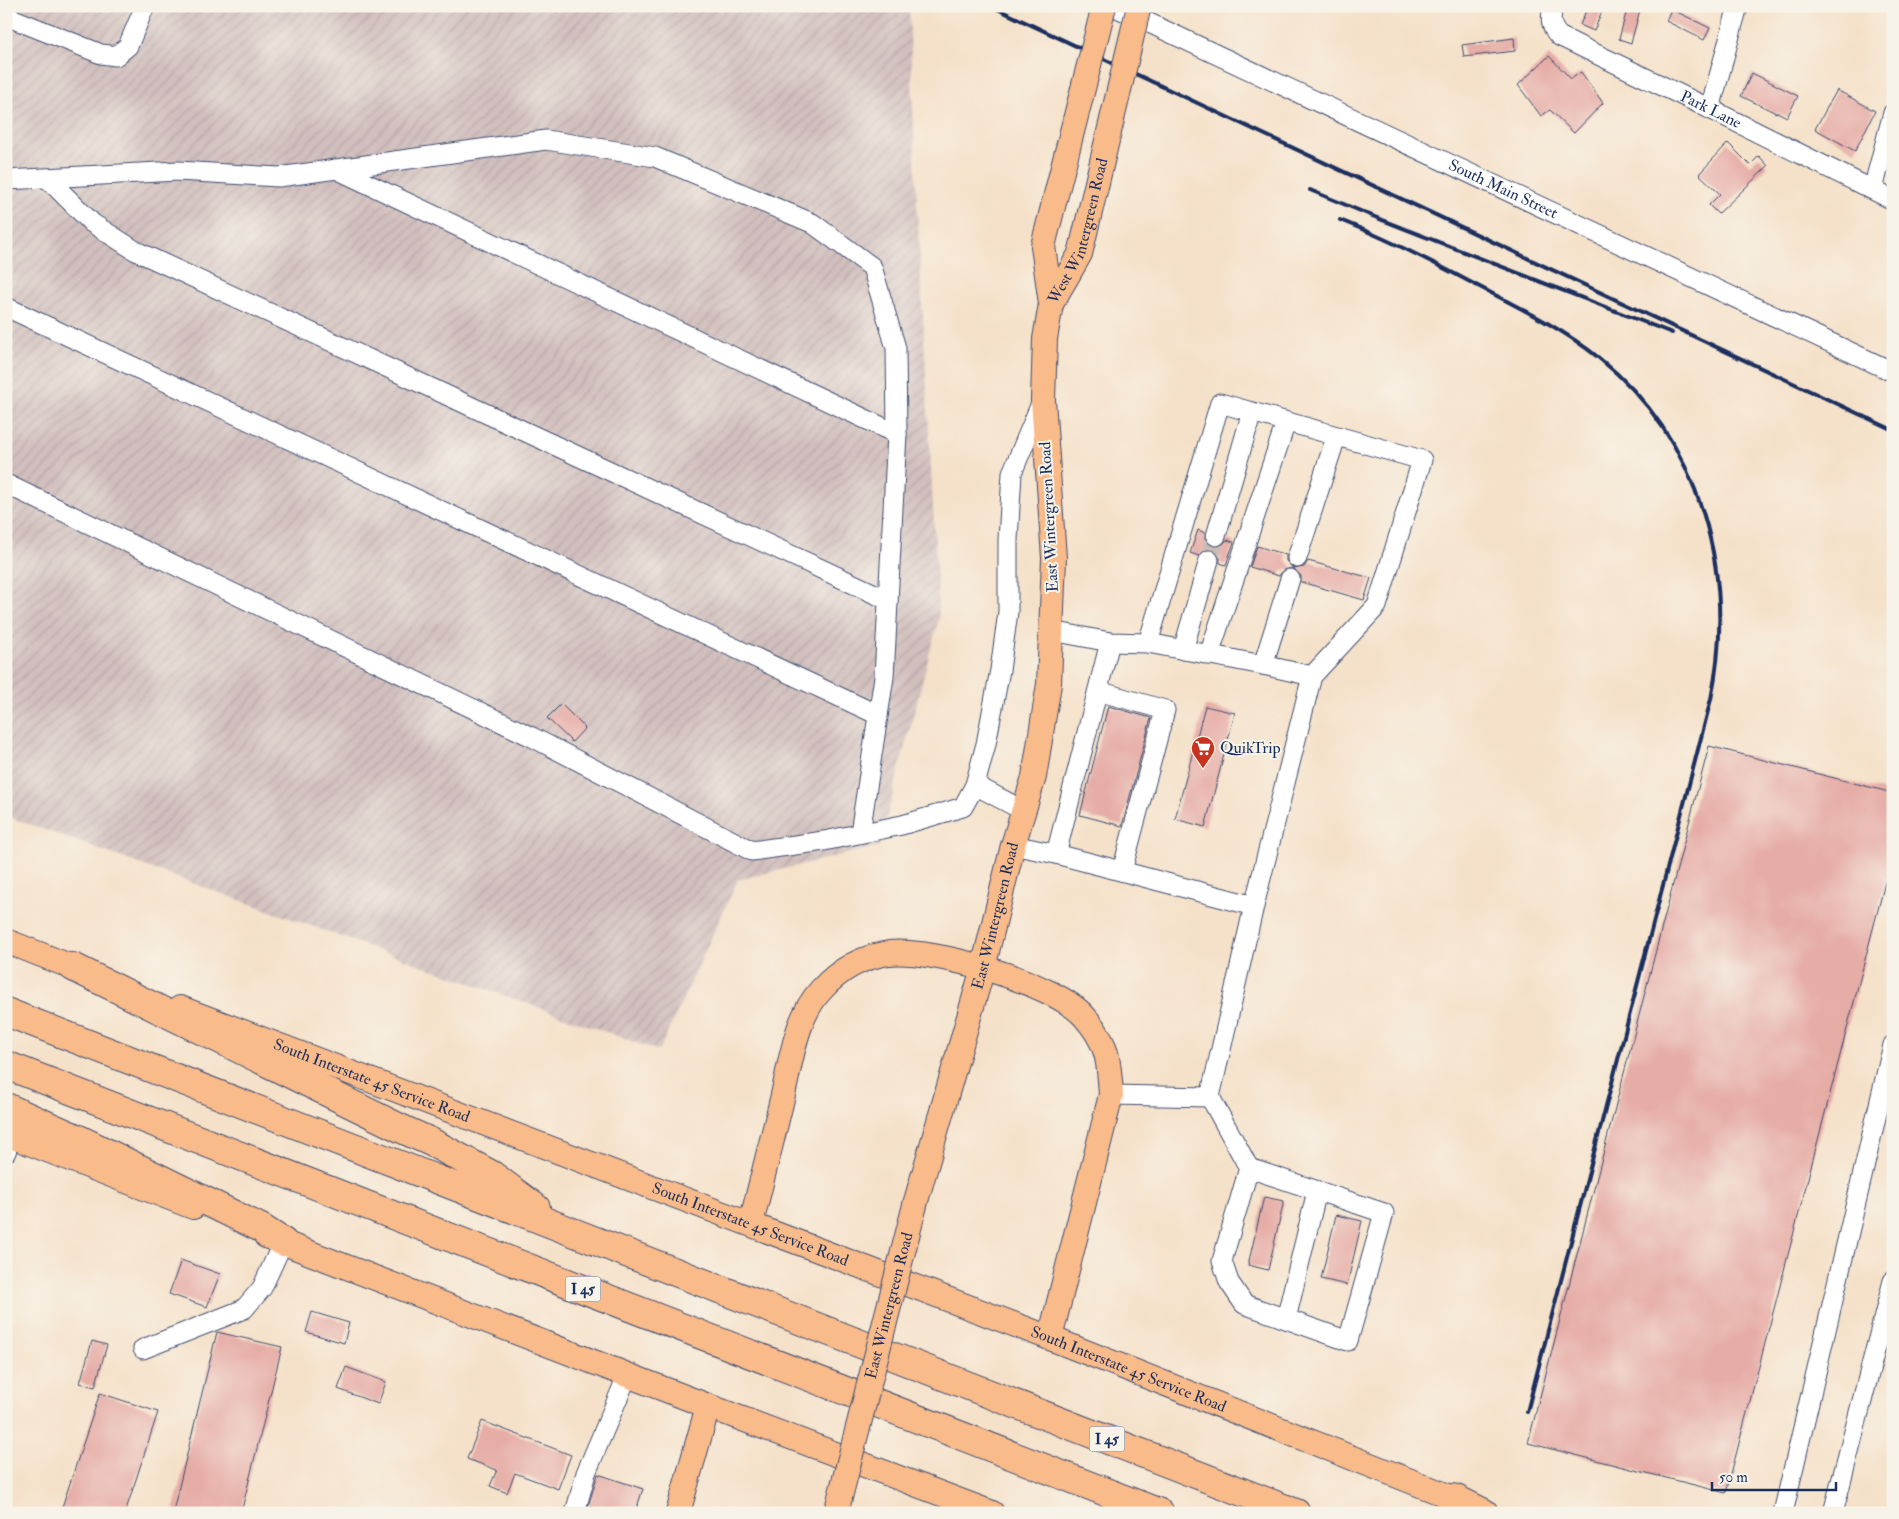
<svg xmlns="http://www.w3.org/2000/svg" width="1899" height="1519" font-family="'IM FELL Double Pica',serif">
	<style>
		.industrial { fill: url(#industrial-furrows) }
		.building { fill: #e6aca6 }
		.lines { fill: none; stroke-linecap: round; stroke-linejoin: round }
		.minor-tunnel { stroke: #c9bdb4; stroke-width: 19; stroke-dasharray: 19 9; stroke-linecap: butt }
		.minor-casing { stroke: #3c4a6e; stroke-width: 21 }
		.major-casing { stroke: #3c4a6e; stroke-width: 26 }
		.highway-casing { stroke: #3c4a6e; stroke-width: 30 }
		.minor { stroke: #fff; stroke-width: 19 }
		.major { stroke: #fabb8b; stroke-width: 24 }
		.highway { stroke: #fabb8b; stroke-width: 28 }
		.rail { stroke: #1b2f5e; stroke-width: 4 }
		.major-bridge-casing { stroke: #3c4a6e; stroke-width: 26; stroke-linecap: butt }
		.major-bridge { stroke: #fabb8b; stroke-width: 24 }
		.labels { text-anchor: middle; dominant-baseline: central; stroke-width: 4; stroke-linejoin: round; paint-order: stroke }
		.shield { fill: #f7f3e8; stroke: #5d6a87; stroke-width: 1 }
		.shield-label { font-size: 15px; font-weight: bold; fill: #1b2f5e }
		.street-label { font-size: 16px; fill: #1b2f5e; stroke: #f7f3e8 }
		.poi-label { font-size: 16px; fill: #1b2f5e; stroke: #f7f3e8; text-anchor: start }
	</style>
	<defs>
		<pattern id="industrial-furrows" width="10" height="10" patternUnits="userSpaceOnUse" patternTransform="scale(1.25)"><rect width="10" height="10" fill="#d1bfbd"/><path d="M-1 1l2-2M0 10L10 0M9 11l2-2" fill="none" stroke="#b3a4a5"/></pattern>
	</defs>
	<rect width="100%" height="100%" fill="#f7f3e8"/>
	<filter id="ink" filterUnits="userSpaceOnUse"><feTurbulence type="fractalNoise" baseFrequency=".02" numOctaves="2"/><feDisplacementMap in="SourceGraphic" scale="10" xChannelSelector="R" yChannelSelector="G"/><feConvolveMatrix kernelMatrix="1 2 1 2 8 2 1 2 1" color-interpolation-filters="sRGB"/></filter>
	<filter id="wash" filterUnits="userSpaceOnUse"><feTurbulence type="fractalNoise" baseFrequency=".0096" numOctaves="4" result="noise"/><feDisplacementMap in="SourceGraphic" scale="20" xChannelSelector="R" yChannelSelector="G"/><feGaussianBlur stdDeviation="1.12" result="paint"/><feColorMatrix in="noise" values="0 0 0 0 0 0 0 0 0 0 0 0 0 0 0 0 0 1.4 0 .05"/><feComposite in="paint" operator="in"/></filter>
	<g filter="url(#wash)">
		<rect width="100%" height="100%" fill="#f5e1c9"/>
		<path class="industrial" d="M6,6h903l8,199 22,413 -60,228 -141,34 -79,171 -653,-235z"/>
		<g id="blocks">
			<path class="building" d="M1588,6h16l-10,25 -14,-6z
				M1628,6h13l-10,37 -12,-4z
				M1671,9l39,19 -6,12 -38,-19z
				M1514,38l1,13 -51,6 -2,-12z
				M1549,56l22,23 10,-7 22,31 -29,30 -24,-23 -9,6 -23,-31z
				M1752,73l46,23 -11,21 -10,-5 -1,1 -35,-17z
				M1837,90l38,21 -20,40 -40,-22z
				M1728,143l22,22 9,-9 9,10 -50,48 -9,-9 11,-11 -21,-20z
				M1198,530l7,3v6l7,8h7l8,-7 7,2 -8,23 -6,-2v-6l-7,-8h-7l-7,7 -9,-3z
				M1257,546l29,9v6l7,7 -10,2 -4,6 -29,-9z
				M1308,561l63,17 -7,22 -63,-18v-6l-7,-7 10,-2z
				M561,704l24,24 -13,14 -25,-24z
				M1108,706l43,12 -29,108 -42,-11z
				M1205,706l30,7 -30,114 -30,-8z
				M1709,746l184,47v59l-167,641 -198,-50z
				M1264,1197l20,4 -16,69 -20,-5z
				M1336,1215l26,6 -15,64 -26,-6z
				M181,1260l39,14 -13,33 -38,-13z
				M312,1312l37,11 -5,20 -38,-11z
				M217,1332l65,15 -41,166h-59l-9,-2z
				M92,1341l15,4 -12,42 -15,-4z
				M346,1367l40,15 -8,22 -40,-15z
				M100,1393l58,19 -33,101h-57l-7,-3z
				M482,1421l89,34 -13,34 -43,-16 -8,20 -17,-7 7,-16 -30,-11z
				M598,1474l45,15 -8,24h-28l-19,-7z"/>
		</g>
	</g>
	<g filter="url(#ink)">
		<use href="#blocks" fill-opacity="0" stroke="#3c4a6e" stroke-width="1"/>
		<g class="lines">
			<path class="minor-tunnel" d="M1209,560l7,-24"/>
			<g class="minor-casing">
				<g id="minor">
					<path id="s1" d="M1113,6l780,366"/>
					<path id="s2" d="M1553,6c-3,13 -3,20 6,30l151,73 183,91"/>
					<path d="M6,16l95,38 15,2 12,-10 17,-40"/>
					<path d="M1710,109l28,-103"/>
					<path d="M336,169l561,265"/>
					<path d="M48,179l44,44 44,28 752,349"/>
					<path d="M6,180l172,-9 101,6 267,-37 109,17 157,66 60,44 24,81 1,86 -13,243 -24,156"/>
					<path d="M1873,189l20,-76"/>
					<path d="M6,307l872,408"/>
					<path d="M6,484l526,253 220,114 72,-10 78,-16 61,-18 12,-22 11,-41 14,-74 8,-58v-72l4,-67 30,-72"/>
					<path d="M1216,536l36,-124"/>
					<path d="M1297,558l39,-121"/>
					<path d="M1052,631l58,11 38,1 72,-240 202,57 -45,146 -65,70 -58,230 -44,191 -99,-2"/>
					<path d="M1148,643l115,22 49,11"/>
					<path d="M1183,650l26,-90"/>
					<path d="M1209,655l77,-233"/>
					<path d="M1263,665l27,-86"/>
					<path d="M1098,691l67,19 -43,161"/>
					<path d="M975,785l49,26"/>
					<path d="M1013,845l43,9 198,52"/>
					<path d="M1056,854l54,-212"/>
					<path d="M1210,1097l39,71 135,45 -36,128 -104,-37 -15,-22 -7,-21 27,-93"/>
					<path d="M6,1152l5,-16"/>
					<path d="M1286,1319l31,-128"/>
					<path d="M143,1349l101,-40 18,-21 21,-46"/>
					<path d="M575,1513l11,-40 42,-99"/>
					<path d="M1783,1513l110,-468"/>
					<path d="M1833,1513l60,-232"/>
				</g>
			</g>
			<g class="major-casing">
				<g id="major">
					<path d="M6,941l84,33"/>
					<path id="s3" d="M180,1008l870,330 421,167"/>
					<path d="M6,1134l187,73"/>
					<path id="s4" d="M916,1201l67,-233 30,-123 21,-68 15,-93 5,-126 -11,-158 2,-61 6,-35"/>
					<path d="M751,1224c10,-42 21,-83 31,-125 9,-36 13,-81 39,-109 18,-20 41,-33 68,-37 44,-5 165,30 195,63 24,27 25,44 27,79l-61,243"/>
					<path d="M266,1236l442,170 284,107"/>
					<path d="M678,1513l30,-107"/>
				</g>
			</g>
			<g class="highway-casing">
				<path id="highway" d="M73,967l329,162 29,13 61,33 44,33
					M6,1012l1290,501
					M6,1065l1154,448
					M6,1107l75,33 180,88 22,14
					M1454,1498l30,15"/>
			</g>
			<use href="#minor" class="minor"/>
			<use href="#major" class="major"/>
			<use href="#highway" class="highway"/>
			<path class="rail" d="M991,6l902,424
				M1310,190l72,30 290,113
				M1340,220c45,18 89,40 132,63 44,23 89,44 127,75 102,82 138,216 112,341l-184,713"/>
			<g class="major-bridge-casing">
				<g id="major-bridge">
					<path id="s5" d="M1051,304l29,-50 59,-248"/>
					<path d="M1051,304l-8,-58 61,-240"/>
					<path id="s6" d="M836,1513l80,-312"/>
				</g>
			</g>
			<use href="#major-bridge" class="major-bridge"/>
		</g>
	</g>
	<defs>
		<g id="supermarket-pin" transform="scale(1.25)"><path d="M0 17L-7.5 6A9.5 9.5 0 1 1 7.5 6Z" fill="#c8321e" stroke="#f7f3e8"/><path d="M-6-5.5h2.5l.6 2H6L4.5 2H-2.5L-4.4-4H-6ZM-1.5 3.2a1.3 1.3 0 1 0 .1 0ZM3 3.2a1.3 1.3 0 1 0 .1 0Z" fill="#fff"/></g>
	</defs>
	<g fill-rule="evenodd">
		<use href="#supermarket-pin" x="1203" y="748"/>
	</g>
	<g class="labels">
		<g class="shield">
			<rect x="565.5" y="1276.5" width="35" height="25" rx="4"/>
			<rect x="1089.5" y="1426.5" width="35" height="25" rx="4"/>
		</g>
		<g class="shield-label">
			<text x="583" y="1289">I 45</text>
			<text x="1107" y="1439">I 45</text>
		</g>
		<g class="street-label">
			<text stroke="none"><textPath href="#s2" startOffset="201">Park Lane</textPath></text>
			<text stroke="none"><textPath href="#s1" startOffset="431">South Main Street</textPath></text>
			<text stroke="none"><textPath href="#s5" startOffset="79">West Wintergreen Road</textPath></text>
			<text transform="translate(1049 517) rotate(-93)">East Wintergreen Road</text>
			<text stroke="none"><textPath href="#s4" startOffset="296">East Wintergreen Road</textPath></text>
			<text stroke="none"><textPath href="#s3" startOffset="205">South Interstate 45 Service Road</textPath></text>
			<text stroke="none"><textPath href="#s3" startOffset="610">South Interstate 45 Service Road</textPath></text>
			<text stroke="none"><textPath href="#s6" startOffset="214">East Wintergreen Road</textPath></text>
			<text stroke="none"><textPath href="#s3" startOffset="1015">South Interstate 45 Service Road</textPath></text>
		</g>
		<g class="poi-label">
			<text x="1220" y="748">QuikTrip</text>
		</g>
	</g>
	<rect width="1899" height="1519" fill="none" stroke="#f7f3e8" stroke-width="25"/>
	<path d="M1712 1482v8h124v-8" fill="none" stroke="#1b2f5e" stroke-width="2.5"/>
	<text x="1719" y="1482" font-size="15" fill="#1b2f5e" stroke="#f7f3e8" stroke-width="4" paint-order="stroke">50 m</text>
</svg>
